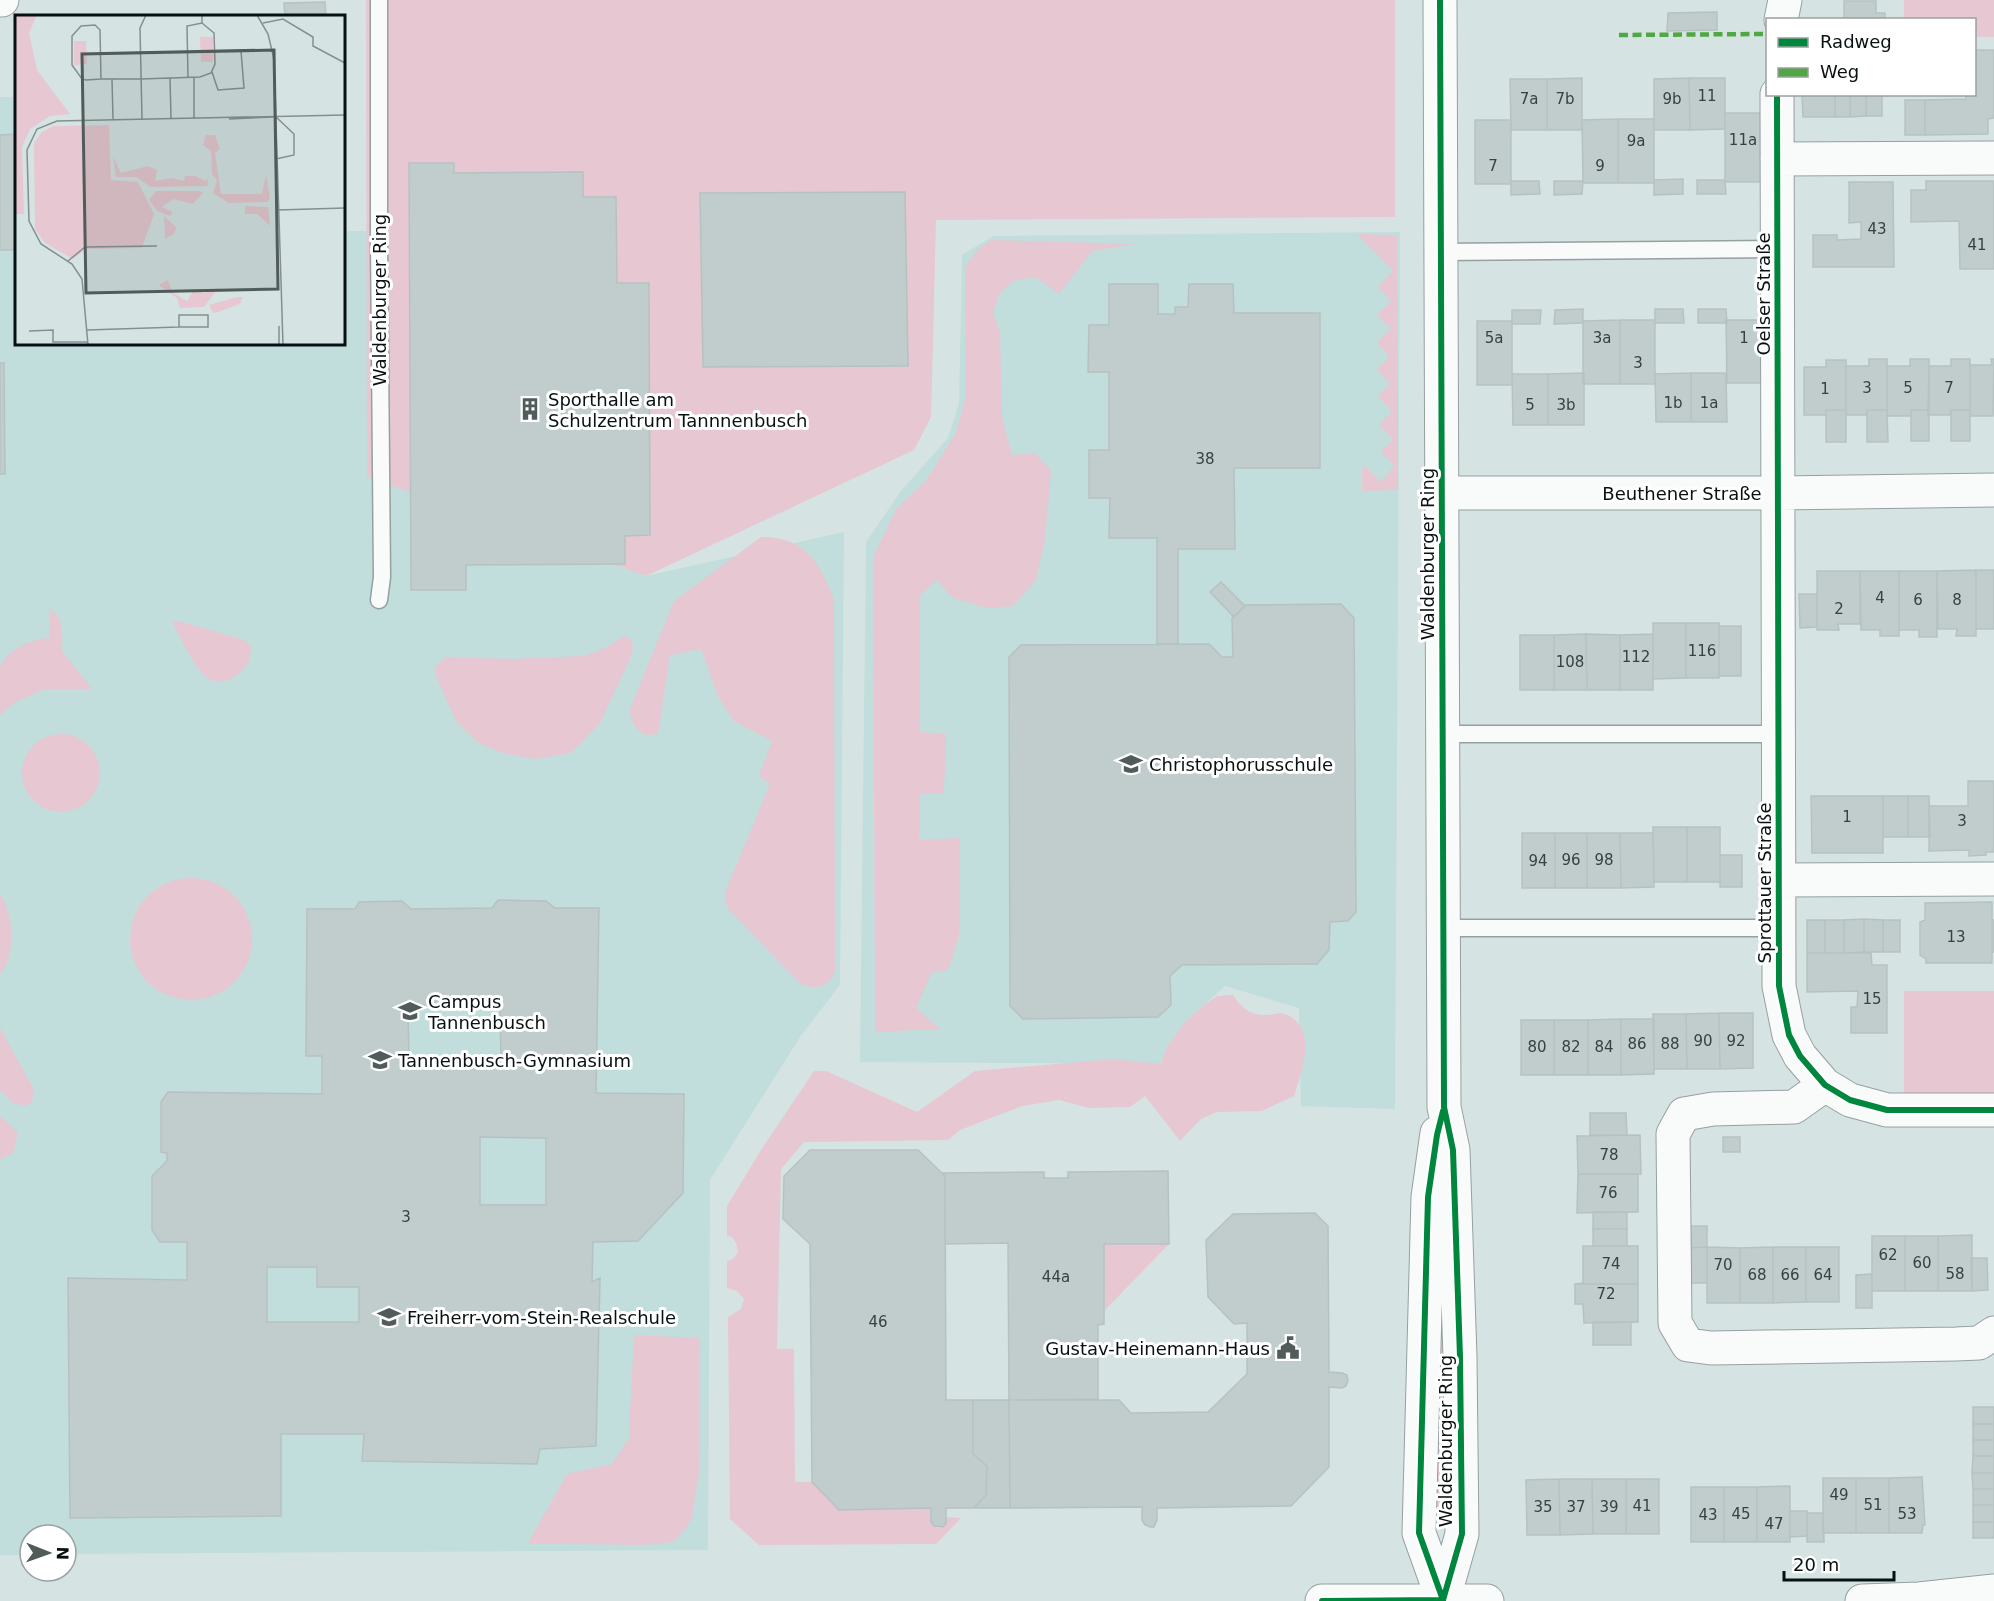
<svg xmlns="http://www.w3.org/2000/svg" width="1994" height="1601" font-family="'DejaVu Sans',sans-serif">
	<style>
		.built { fill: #c1dddc }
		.green { fill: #e7c7d1 }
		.building { fill: #c1cdcc; stroke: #b6c2c1; stroke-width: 1.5; fill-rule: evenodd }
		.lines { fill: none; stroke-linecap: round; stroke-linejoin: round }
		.service-casing { stroke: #95a0a0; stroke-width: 19 }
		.minor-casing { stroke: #95a0a0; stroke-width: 35 }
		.service { stroke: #f9fbfb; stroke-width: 16 }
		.minor { stroke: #f9fbfb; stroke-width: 33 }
		.quiet { stroke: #50a842; stroke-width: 4.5; stroke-dasharray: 9 4.5; stroke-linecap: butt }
		.cycleway-casing { stroke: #fff; stroke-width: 10 }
		.cycleway { stroke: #00873e; stroke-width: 6 }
		.labels { text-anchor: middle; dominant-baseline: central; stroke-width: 6; stroke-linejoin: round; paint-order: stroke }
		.number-label { font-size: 15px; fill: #374141 }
		.street-label { font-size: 18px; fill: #081111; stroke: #fff }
		.poi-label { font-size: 18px; fill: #081111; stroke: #fff; text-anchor: start }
		.inset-road { fill: none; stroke: #83908f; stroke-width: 1.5 }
		.view { fill: #505b5a; fill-opacity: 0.15; stroke: #505b5a; stroke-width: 3 }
		.inset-edge { fill: none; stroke: #081111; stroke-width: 3 }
	</style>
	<rect width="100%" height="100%" fill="#d5e4e3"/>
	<path class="built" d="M0,97h16v247h328v-113h24v246l278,99 198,-44 -4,453 -40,52 -90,143 -2,370 -642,4v-19h-36v20h-30z
		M1400,232l-5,877 -94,-3 -2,-98 -74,-22 -41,37 -17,24 -5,17 -302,-2 6,-520 35,-51 47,-53 11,-34 3,-149 31,-19z"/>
	<path class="green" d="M366,0h1029v217l-459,3 -5,197 -17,33 -268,126 -279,-99z
		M1904,0h90v37h-19l-1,-17 -70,-1z
		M1359,234l38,1 1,255 -36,1v-23h5l14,14 13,-16 -13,-14 12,-13 -14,-14 13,-14 -14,-15 12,-12 -13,-14 12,-13 -12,-15 14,-13 -14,-14 14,-14 -13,-14 15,-16 -33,-34z
		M991,240l144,4 -43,7 -33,43 -23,-17 -21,3 -15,13 -7,20 7,19 2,86 10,37 23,-2 16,18 -6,68 -9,41 -23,26 -26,2 -34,-10 -16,-18 -17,15v137l26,2 -2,59 -24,1 -1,46 41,-2 -1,98 -11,34 -16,2 -16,36 24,21 -65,3 -2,-475 24,-49 28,-26 31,-49 10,-38 -1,-127 12,-18z
		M761,537c45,0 58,25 73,62l1,370c-2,17 -20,22 -34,15l-72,-74 -3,-6v-14l44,-106 -11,-8 13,-35 -38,-20 -16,-25 -17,-47 -31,6 -12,79 -13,1c-10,-7 -15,-13 -15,-26l44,-108z
		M50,609c15,9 12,27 12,42l30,38h-48l-30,14 -14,12c0,-11 0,-39 0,-47 7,-21 32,-27 49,-31z
		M172,621h7l65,19 7,6c0,12 -3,22 -14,29 -7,5 -17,9 -26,5 -14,-5 -32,-45 -39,-59z
		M624,636l7,3 2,8 -2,10 -31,66 -29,30 -36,6 -29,-5 -26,-10 -24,-23 -19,-42 -2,-12 11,-10 67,2 72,-3 20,-8z
		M22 773a39 39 0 1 1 78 0a39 39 0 1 1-78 0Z
		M130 939a61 61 0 1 1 122 0a61 61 0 1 1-122 0Z
		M0,895c14,17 16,62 0,79z
		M1904,991h90v103l-90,1z
		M1233,995c8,12 17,21 33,20 6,0 13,-3 18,-1 35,11 18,58 10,82l-32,15 -45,1 -16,7 -21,22 -35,-45 -15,11 -41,1 -30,-8 -37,6 -62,24 -12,10 -144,2 -23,27 -4,180h17l1,133h17l28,28 91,-2v14l6,6 6,-1 3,-4v-6l15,1 -25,26 -177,1 -29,-26 -2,-202 13,-8 3,-10 -7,-8 -10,-3v-27l6,-2 5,-7 -2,-9 -4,-6 -5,-1v-30l34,-56 53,-79h12l91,41 58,-41 138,-12 48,5 6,-17 17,-24 20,-18 13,-9z
		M0,1028l34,62 -2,12 -7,4 -12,-3 -13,-13z
		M0,1116l18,17 -5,20 -13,6z
		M1440,1188l7,323h-13z
		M1104,1244h65l-64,66z
		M634,1335l66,3 -1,133 -7,46 -6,12 -13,13 -31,3 -114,-2 39,-69 45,-10 17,-26z"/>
	<path class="building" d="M1844,1h32v12h9v7h-41z
		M325,2l1,14h-41l-1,-13z
		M1717,12v18l-50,1 1,-18z
		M1974,50h20v68l-6,1v15l-63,1v-35l41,-1v-5h8z
		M1582,78v52h-35v-51z
		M1689,78h36v51l-35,1z
		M1689,78l1,52h-36v-51z
		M1510,79h37v51h-36z
		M1802,94h33v23h-32z
		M1835,94h15v23h-15z
		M1850,94h16v22l-16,1z
		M1866,94h16v22h-16z
		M1905,100h20v35h-20z
		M1725,113h36l1,69h-37z
		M1618,119v64h-35l-1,-63z
		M1618,119h36v64h-36z
		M1475,120h36v64h-36z
		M16,134v116h-16v-115z
		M409,163h45v10l129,-1v25h33l1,86h32l1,252 -25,1v28l-159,1v25h-55z
		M1683,179v15l-29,1v-15z
		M1697,180h28l1,14h-29z
		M1511,181h28l1,13 -29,1z
		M1554,181h29l-1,13 -28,1z
		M1926,181h68v88h-34l-1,-48 -48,1v-32h15z
		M1849,182h44l1,85h-81v-32h24v5l24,-1v-17l-12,1z
		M905,192l3,174 -205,1 -3,-174z
		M1109,284h49v30h17v-7h13l1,-23h44l1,29h86v155h-86l1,81h-57v95h-21v-106h-48l1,-40h-21v-48h20v-78h-21l1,-47h20z
		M1583,309v14l-29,1 1,-14z
		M1655,309h28l1,14h-29z
		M1698,309h28l1,14h-29z
		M1512,310h29l-1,14h-28z
		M1620,320v64h-37v-63z
		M1620,320h35v64h-35z
		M1726,320h36v63h-35z
		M1477,321h35v64h-35z
		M1869,359h18v51h-20v5h-21v-49h23z
		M1910,359h19v51h-18v6h-24v-50h23z
		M1951,359h19v51h-19l-1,5h-22l1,-49h22z
		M1991,359h3l-1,57h-23v-51h22z
		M1826,360h20v50h-20v5h-22v-48h22z
		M0,363h4l1,111h-5z
		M1584,373v52h-36v-51z
		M1691,373v49h-35l-1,-48z
		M1691,373h35l1,49h-36z
		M1512,374h36v51h-35z
		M1826,410h20v32h-20z
		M1867,410h20l1,32h-21z
		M1911,410h18v31h-18z
		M1951,410h19v31h-19z
		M1976,570h18v59h-18z
		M1976,570v66h-20l1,-7h-19l-1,-58z
		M1817,571h43v53h-22l1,6h-22z
		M1860,571h39v65h-19v-6h-19z
		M1899,571h38v66h-18v-7h-20z
		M1221,582l24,24 -11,11 -24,-25z
		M1799,594h18v33l-17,1z
		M1341,604l13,14 2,294 -8,9 -18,1 -1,28 -12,14 -135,1 -12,11 1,29 -13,12 -135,2 -13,-13 -1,-349 12,-12 188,-1 13,13h11l-1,-39 14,-13z
		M1653,623h33v55l-33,1z
		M1686,623h33v55h-33z
		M1719,626h22v50h-22z
		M1586,634l34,1v55h-33z
		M1586,634l1,56h-33v-55z
		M1653,634v56h-33v-55z
		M1520,635h34v55h-34z
		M1968,781h26v71h-8v3l-17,1v-6l-40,1v-45h39z
		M1811,796h72v57h-71z
		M1883,796h25v41h-25z
		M1908,796h21l1,41h-22z
		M1653,827h34v55h-33z
		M1687,827h33v55h-33z
		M1522,833h33v55h-33z
		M1555,833h32v55h-32z
		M1587,833h33l1,55h-34z
		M1620,833h33l1,54 -33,1z
		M1720,855h22v32h-22z
		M498,900l48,1 9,7h44l-3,185 88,1 -1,99 -45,48 -45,1 -1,40 8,-4 -4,168 -56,3 -3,15 -175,-3 2,-27h-83v82l-211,2 -2,-240 119,2v-38h-27l-8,-12v-54l15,-15v-8l-6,-1v-50l7,-10 154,2v-38h-16l1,-147h48l4,-7 43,-1 9,8 81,-1zM500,1004l1,58 -92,1 -1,-58zM480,1137l66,1v67h-66zM267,1267h50v20h42v35h-92z
		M1992,902v61h-66v-4l-6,-4v-33l5,-2v-17z
		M1864,919v33l-20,1v-33z
		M1864,919l19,1v32h-19z
		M1807,920h18v33h-18z
		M1825,920h19v33h-19z
		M1883,920h17v32h-17z
		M1992,920h2v32h-2z
		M1807,953h64l1,12h15v68h-36v-26h6l1,-16 -51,1z
		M1719,1013l1,56h-33l-1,-55z
		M1719,1013h34v55l-33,1z
		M1653,1014h33l1,55h-33z
		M1621,1019h33v55l-33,1z
		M1621,1019v56h-33v-55z
		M1521,1020h33v55h-33z
		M1554,1020h34v55h-34z
		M1590,1113h36l1,22h-37z
		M1640,1135l1,39h-63l-1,-38z
		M1723,1137h17v15h-17z
		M810,1150h108l27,26 1,224h27v54l14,12 -1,29 -12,13h-28v15l-3,4 -9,-1 -3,-4v-14l-92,2 -27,-28 -2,-238 -27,-25 1,-43z
		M1168,1171l1,73h-65v80l-6,1v74l-89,1 -1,-157 -63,1v-68l-3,-3 102,-1v6h24v-6z
		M1578,1174h60v38l-61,1z
		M1593,1212h34v17h-34z
		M1315,1213l13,13 1,146 13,1 5,2 1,6 -2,5 -4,2 -13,-1v80l-38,39 -134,2v12l-3,7h-4l-5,-2 -3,-5v-13l-132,1 -1,-108h110l12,13 77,-1 39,-38v-51l-13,1 -26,-27 -2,-57 27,-26z
		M1685,1226h22v21l-22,1z
		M1593,1229h34v17h-34z
		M1972,1235v56h-34v-55z
		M1872,1236h33v55h-33z
		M1905,1236h33v55h-33z
		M1583,1246h55v38h-63l8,-1z
		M1707,1247l33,1v55h-33z
		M1707,1247v36h-18v-35z
		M1773,1247v56h-33v-55z
		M1773,1247h33v55l-33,1z
		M1806,1247h33v55h-33z
		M1971,1258h16l1,32 -16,1z
		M1872,1274v34h-16v-33z
		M1575,1284h63v38l-54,1 -1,-19h-8z
		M1593,1322h38v23h-38z
		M973,1400h36l1,108h-36l12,-13 1,-29 -14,-12z
		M1973,1407h21v17h-21z
		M1973,1424h21v16h-21z
		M1973,1440h21v16h-21z
		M1973,1456h21v17h-22z
		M1972,1473h22v16h-21z
		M1922,1477l3,48h-2l-1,8h-33v-55z
		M1823,1478h33v55h-33z
		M1856,1478h33v55h-33z
		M1559,1479l1,56h-33l-1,-55z
		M1559,1479h33l1,55 -33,1z
		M1592,1479h34v55h-33z
		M1626,1479h33v55h-33z
		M1790,1486v56h-33v-55z
		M1691,1487h33v55h-33z
		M1724,1487h33v55h-33z
		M1973,1489h21v16h-21z
		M1973,1505h21v17h-21z
		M1790,1511h17v25l-17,1z
		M1807,1513h16l1,29h-17z
		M1973,1522h21v16h-21z"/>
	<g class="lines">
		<g class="service-casing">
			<path id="service" d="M1441,252l337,-3
				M379,600l3,-23 -3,-334v-243
				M1442,734h337
				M1443,928h337"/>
		</g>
		<g class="minor-casing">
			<path id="minor" d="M0,0h2
				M1440,0l4,1107 9,43 7,207 2,177 -19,67
				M1781,20l4,-20
				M1777,94l2,892 10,49 11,21 25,29 25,15 37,10h107
				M1777,159l217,-1
				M1442,493h337l215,-3
				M1779,880l215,-1
				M1825,1085l-31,22 -81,2 -29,5 -11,20 2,189 13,22 23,3 245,-4 23,-1 15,-10
				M1437,1133l-9,64 -9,336 24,67
				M1322,1601h165
				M1862,1601l57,-2 75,-8"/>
		</g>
		<use href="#service" class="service"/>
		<use href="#minor" class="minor"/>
		<path class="quiet" d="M1619,35l149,-1"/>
		<g class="cycleway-casing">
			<path id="cycleway" d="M1440,0l4,1107 9,43 7,207 2,177 -19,66
				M1777,94l2,892 10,49 11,21 25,29 25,15 37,10h107
				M1443,1111l-6,24 -9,62 -9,336 24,67
				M1322,1601l121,-1"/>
		</g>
		<use href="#cycleway" class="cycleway"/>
	</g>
	<defs>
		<g id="building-bare" transform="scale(1.8)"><path d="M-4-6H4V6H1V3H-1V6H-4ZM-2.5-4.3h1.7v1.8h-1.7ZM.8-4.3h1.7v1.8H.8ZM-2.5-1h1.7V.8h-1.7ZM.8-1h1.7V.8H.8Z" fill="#505b5a" stroke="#fff" stroke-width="2.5" paint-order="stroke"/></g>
		<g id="school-bare" transform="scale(1.8)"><path d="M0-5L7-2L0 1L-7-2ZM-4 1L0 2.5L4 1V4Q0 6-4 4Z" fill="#505b5a" stroke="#fff" stroke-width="2.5" paint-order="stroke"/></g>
		<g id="civic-bare" transform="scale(1.8)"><path d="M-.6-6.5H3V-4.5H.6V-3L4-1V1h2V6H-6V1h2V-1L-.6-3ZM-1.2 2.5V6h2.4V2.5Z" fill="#505b5a" stroke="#fff" stroke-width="2.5" paint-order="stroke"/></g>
	</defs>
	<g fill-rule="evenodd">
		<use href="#building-bare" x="530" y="409"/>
		<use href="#school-bare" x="1131" y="764"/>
		<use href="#school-bare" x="410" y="1011"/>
		<use href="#school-bare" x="380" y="1060"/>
		<use href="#school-bare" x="389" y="1317"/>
		<use href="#civic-bare" x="1288" y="1348"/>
	</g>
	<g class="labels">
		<g class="number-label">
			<text x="1707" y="96">11</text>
			<text x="1529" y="99">7a</text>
			<text x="1565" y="99">7b</text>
			<text x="1672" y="99">9b</text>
			<text x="1743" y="140">11a</text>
			<text x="1636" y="141">9a</text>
			<text x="1493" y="166">7</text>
			<text x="1600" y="166">9</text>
			<text x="1877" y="229">43</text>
			<text x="1977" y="245">41</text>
			<text x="1494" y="338">5a</text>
			<text x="1602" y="338">3a</text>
			<text x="1744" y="338">1</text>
			<text x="1638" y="363">3</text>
			<text x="1867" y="388">3</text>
			<text x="1908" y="388">5</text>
			<text x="1949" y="388">7</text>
			<text x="1825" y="389">1</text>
			<text x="1673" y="403">1b</text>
			<text x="1709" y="403">1a</text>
			<text x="1530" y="405">5</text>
			<text x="1566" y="405">3b</text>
			<text x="1205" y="459">38</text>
			<text x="1880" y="598">4</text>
			<text x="1918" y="600">6</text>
			<text x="1957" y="600">8</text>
			<text x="1839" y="609">2</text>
			<text x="1702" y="651">116</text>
			<text x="1636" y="657">112</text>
			<text x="1570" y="662">108</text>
			<text x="1847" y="817">1</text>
			<text x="1962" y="821">3</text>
			<text x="1571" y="860">96</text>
			<text x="1604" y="860">98</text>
			<text x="1538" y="861">94</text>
			<text x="1956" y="937">13</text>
			<text x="1872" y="999">15</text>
			<text x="1703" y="1041">90</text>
			<text x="1736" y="1041">92</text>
			<text x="1637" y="1044">86</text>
			<text x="1670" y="1044">88</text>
			<text x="1537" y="1047">80</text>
			<text x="1571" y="1047">82</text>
			<text x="1604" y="1047">84</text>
			<text x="1609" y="1155">78</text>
			<text x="1608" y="1193">76</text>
			<text x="406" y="1217">3</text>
			<text x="1888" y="1255">62</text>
			<text x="1922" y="1263">60</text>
			<text x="1611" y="1264">74</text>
			<text x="1723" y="1265">70</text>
			<text x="1955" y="1274">58</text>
			<text x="1757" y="1275">68</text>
			<text x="1790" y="1275">66</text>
			<text x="1823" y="1275">64</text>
			<text x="1056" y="1277">44a</text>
			<text x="1606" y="1294">72</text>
			<text x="878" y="1322">46</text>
			<text x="1839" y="1495">49</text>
			<text x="1873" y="1505">51</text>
			<text x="1642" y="1506">41</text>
			<text x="1543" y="1507">35</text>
			<text x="1576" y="1507">37</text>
			<text x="1609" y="1507">39</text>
			<text x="1741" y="1514">45</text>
			<text x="1907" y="1514">53</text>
			<text x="1708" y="1515">43</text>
			<text x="1774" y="1524">47</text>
		</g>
		<g class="street-label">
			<text transform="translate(1763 294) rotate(-90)">Oelser Straße</text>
			<text transform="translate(379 300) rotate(-90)">Waldenburger Ring</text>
			<text x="1682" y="493">Beuthener Straße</text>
			<text transform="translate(1427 554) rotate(-90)">Waldenburger Ring</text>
			<text transform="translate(1764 883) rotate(-90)">Sprottauer Straße</text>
			<text transform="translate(1445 1441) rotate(-90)">Waldenburger Ring</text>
		</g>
		<g class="poi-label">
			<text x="548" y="399">Sporthalle am<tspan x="548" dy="21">Schulzentrum Tannnenbusch</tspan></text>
			<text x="1149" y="764">Christophorusschule</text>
			<text x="428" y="1001">Campus<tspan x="428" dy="21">Tannenbusch</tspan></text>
			<text x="398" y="1060">Tannenbusch-Gymnasium</text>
			<text x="407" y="1317">Freiherr-vom-Stein-Realschule</text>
			<text x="1270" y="1348" text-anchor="end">Gustav-Heinemann-Haus</text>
		</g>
	</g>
	<g transform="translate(15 15)">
		<rect width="330" height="330" fill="#d5e4e3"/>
		<path d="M0,0h22l-8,18 8,37 33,44 -20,2 -20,13 -8,18 2,67h-9zM185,22h13v25h-12zM59,26h12l1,23 -13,1zM94,110l2,55 27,2 16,32 -12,34 -56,1 -13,10 -28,-16 -10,-14 -1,-86 8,-11 11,-6zM191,120h9l5,14 -5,4 6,41h41l4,-20 4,24 -3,4 -38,1 -16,-10 4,-13 -5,-6 -1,-23 -8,-6zM98,141l8,17 27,-7 9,4 -2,11 17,-3 12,3 1,-5h11l9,5 2,-3 1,8 -57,1 -15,-10h-20zM141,176h44l3,2 -10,11 -20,-5 -11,8 11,5 -3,4 -13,-5 -8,-11zM230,191l23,1 2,19 -13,-12h-12zM149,201l12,11 -2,7 -9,5zM153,265l4,12 15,9 7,-11 11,3 14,-6 -15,20 -24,1 -3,-10 -18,-13zM222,282h6l-3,7 -22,8 -5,1 -4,-8z" fill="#e7c7d1"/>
		<path class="inset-road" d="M242,0l11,19 6,25 9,286M248,8l20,-4 30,18v9l32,17M197,57l6,18 26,-2 -3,-37h-26M179,62v41M155,63l1,40M173,63l-1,-52 15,-3M86,64l-1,-49 -5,-5 -14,1 -9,10v29l10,14 4,1 15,-1h40l59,-2 11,-4 4,-9 -1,-31 -12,-10v-8M97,64l1,40M260,101l19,18v21l-18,4M127,104l-2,-91 6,-13M214,104l44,-2M262,195l68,-2M53,246l17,-14 72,-1M164,300h29v12h-29zM264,311v19M72,315l92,-3M14,316l24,-1v12h35M73,330l-6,-66 -10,-15 -31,-20 -12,-23 -2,-71 10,-21 20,-8 288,-6"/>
		<path class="view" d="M259,35l4,239 -192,4 -4,-239z"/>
		<rect width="330" height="330" class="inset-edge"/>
	</g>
	<rect x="1766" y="18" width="210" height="78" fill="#ffffff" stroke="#9ca0a0" stroke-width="1.5"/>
	<rect x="1778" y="38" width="30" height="9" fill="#00873e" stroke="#9ca0a0" stroke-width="1.5"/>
	<text x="1820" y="48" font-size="18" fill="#081111">Radweg</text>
	<rect x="1778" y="68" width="30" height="9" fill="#50a842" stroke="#9ca0a0" stroke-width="1.5"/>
	<text x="1820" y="78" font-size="18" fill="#081111">Weg</text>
	<g transform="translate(48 1553) rotate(91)"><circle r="28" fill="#ffffff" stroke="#9ca0a0" stroke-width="1.5"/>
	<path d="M0-4.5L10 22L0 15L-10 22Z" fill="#505b5a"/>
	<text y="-9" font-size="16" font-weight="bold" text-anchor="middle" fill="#081111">N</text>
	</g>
	<path d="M1784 1571v9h110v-9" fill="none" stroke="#081111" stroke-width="3"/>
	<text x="1793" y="1571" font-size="18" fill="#081111" stroke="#ffffff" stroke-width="4.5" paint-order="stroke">20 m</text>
</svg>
